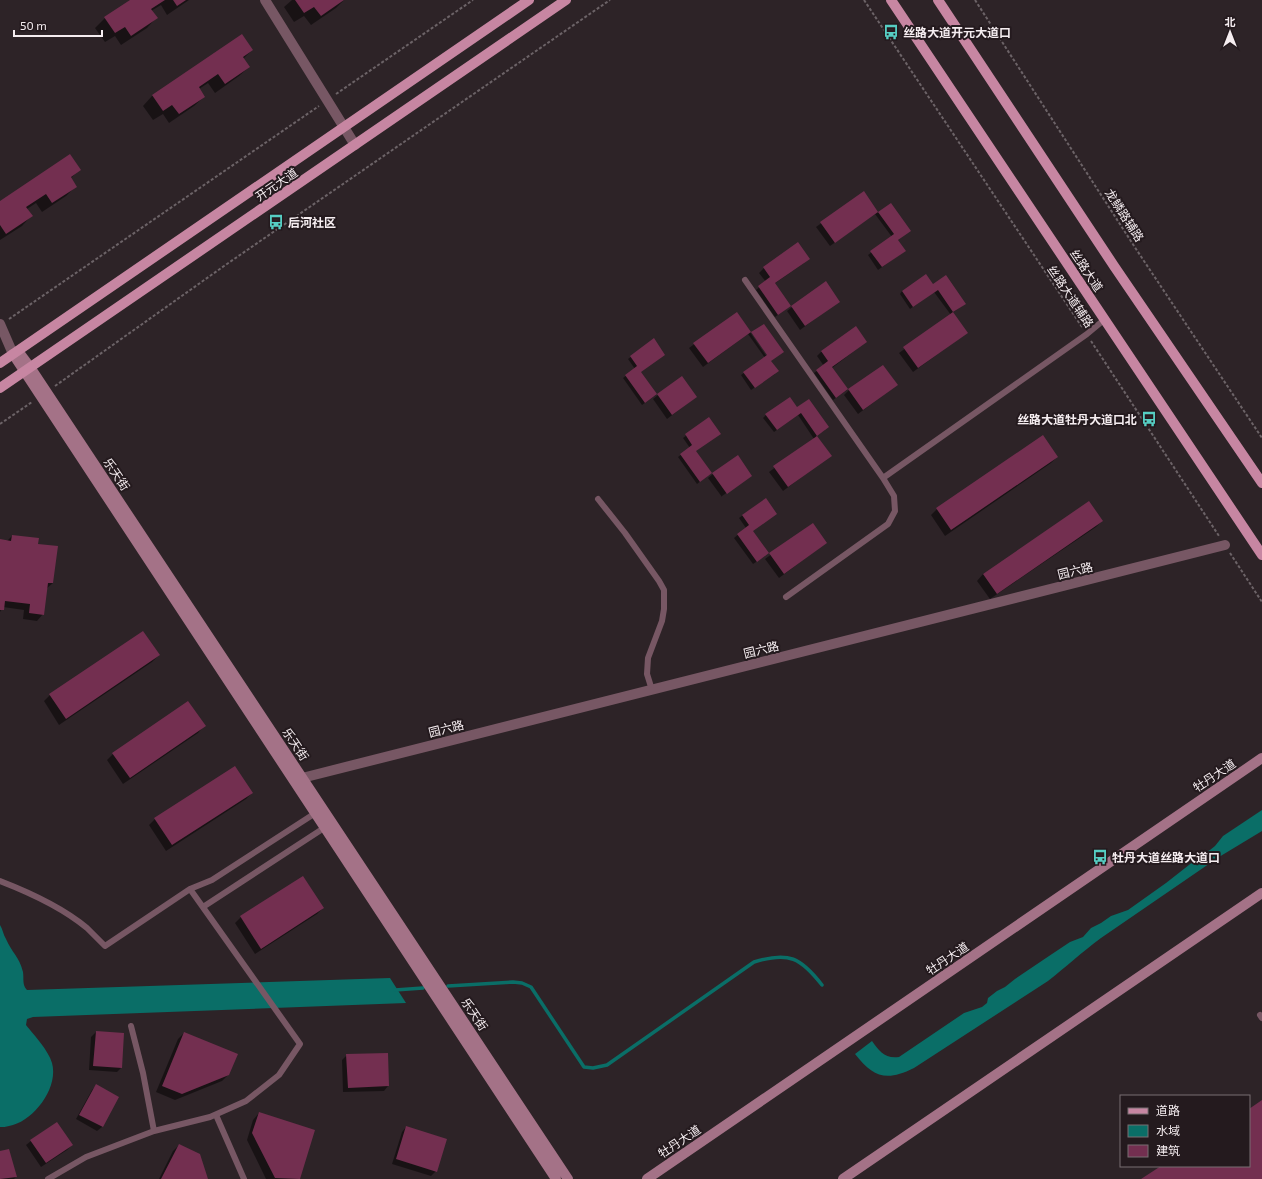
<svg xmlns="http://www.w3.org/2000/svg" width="1262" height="1179" font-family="'Exo 2','Noto Sans SC',sans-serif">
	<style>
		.water { fill: #0a6e67 }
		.shadow { fill: #0007 }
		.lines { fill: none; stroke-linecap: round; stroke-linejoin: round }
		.stream { stroke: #0a6e67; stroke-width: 3.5 }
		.building { fill: #732f50 }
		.path { stroke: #6c6367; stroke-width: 2; stroke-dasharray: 3 2; stroke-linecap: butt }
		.lane { stroke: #775764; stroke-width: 6 }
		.street { stroke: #775764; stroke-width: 10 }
		.secondary { stroke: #a47287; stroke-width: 10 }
		.primary { stroke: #c786a2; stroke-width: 10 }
		.labels { text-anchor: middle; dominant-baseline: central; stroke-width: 4; stroke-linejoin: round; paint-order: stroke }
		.poi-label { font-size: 12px; font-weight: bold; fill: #f5edf0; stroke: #241a1e; text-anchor: start }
		.street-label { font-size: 12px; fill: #f5edf0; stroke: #241a1e }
	</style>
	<rect width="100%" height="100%" fill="#2d2327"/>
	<path class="water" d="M1262,810v21l-43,26 -118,81c-19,14 -35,29 -53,43l-134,87c-28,14 -41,9 -59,-14l17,-13c7,10 13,18 27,16l65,-44 18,-6 5,-4 1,-5 9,-7 8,-4 10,-8 34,-23 21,-14 13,-5 8,-9 10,-5 10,-7 17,-6 38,-27 37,-29 7,-4 5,-4 8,-10z
		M0,925c3,5 3,9 6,14 6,14 13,17 17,33 1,7 -1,13 4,18l363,-12 16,25 -373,14 -6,2 -1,6c8,10 23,26 26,38 7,25 -19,59 -43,63 -3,1 -6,1 -9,1z"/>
	<path class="shadow" d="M131,0h58l-22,15 -6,-10 -10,6 5,7 -9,10 -26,17 -6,-9 -10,6 -10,-14 10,-10z
		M292,0h52l-8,8 -25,17 -7,-9 -10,6 -10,-15z
		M242,36l10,14 -9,9 6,8 -10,9 -24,17 -7,-10 -9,6 5,8 -10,9 -25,17 -6,-9 -10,6 -10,-14 9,-10z
		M79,170l-8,8 5,8 -10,10 -24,16 -6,-9 -9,6 4,7 -9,10 -22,14v-38z
		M863,193l15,20 13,-8 18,26 -12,10 5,12 -24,17 -10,-15 24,-18 -17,-23 -45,32 -14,-19z
		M804,263l-30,21 16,22 -15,11 -19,-27 10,-8 -7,-9 5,-5z
		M825,282l14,19 -39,29 -13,-19z
		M933,285l29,21 -10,7 15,20 -54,39 -14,-19 52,-38 -17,-23 -24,17 -10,-15 2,-3z
		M737,313l32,47 -5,-35 6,36 5,13 -24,16 -10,-15 24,-17 -17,-24 -45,33 -14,-19z
		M654,340l-14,32 16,23 -14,10 -19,-27 12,-9 -7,-10z
		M866,342l-34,26 15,22 -14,10 -19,-27 10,-7 -7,-10 4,-4z
		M897,385l-39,29 -14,-19 5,-5z
		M658,395l38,2 -29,22 -14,-20z
		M797,409l28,21 -9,6 14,20 -47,35 -14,-19 45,-33 -16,-24 -24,17 -11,-14 3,-3z
		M709,419l-14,32 16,22 -14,11 -19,-27 12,-9 -7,-10z
		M1057,457l-6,6 -106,73 -14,-21 6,-6z
		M713,474l38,2 -29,20v1l-14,-19z
		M765,499l-13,32 13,25 -12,8 -19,-26 12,-10 -7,-10z
		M1102,521l-6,6 -106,72 -13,-18 6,-7z
		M812,524l14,19 -47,35 -14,-19z
		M12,536l25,9 16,38 -7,6 -3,25 -6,7 -14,-2 1,-9 -21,-3 -3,5v-72l7,1z
		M143,632l16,23 -7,7 -93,63 -15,-24 6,-6z
		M204,726l-6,7 -75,51 -16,-24 6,-6z
		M252,793l-6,6 -80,52 -17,-26 6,-6z
		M323,908l-6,6 -62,40 -20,-31 6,-6z
		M96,1032l25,36 -4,4 -28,-2 2,-33z
		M184,1033l44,42 -6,6 -47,19 -19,-8 22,-53z
		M387,1054l1,32 -4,5 -41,1 -1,-32 5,-5z
		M96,1086l22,11 -16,30 -5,4 -21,-12 16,-29z
		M259,1113l55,18 -15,48h-33l-19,-39 6,-20z
		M406,1127l30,44 -5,5 -39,-12 10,-32z
		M31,1141l41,4 -5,5 -26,17 -15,-22z
		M179,1145l28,34h-48l14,-28z
		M0,1152l16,25 -2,2h-14z"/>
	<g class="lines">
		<path class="stream" d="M448,986l65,-4 9,1 9,4 53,80 9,1 14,-3 147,-103c35,-11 47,-4 68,23
			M395,990l28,-2"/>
	</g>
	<path class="building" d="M130,0h35l-14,9 7,9 -27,18 -6,-9 -10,6 -11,-16z
		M173,0h13l-9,6z
		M295,0h49l-23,16 -7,-9 -10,6z
		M242,34l11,16 -10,7 7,10 -25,17 -7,-10 -19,13 6,10 -26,17 -7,-9 -9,6 -11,-16z
		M70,154l11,16 -10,7 6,10 -25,16 -6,-9 -20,13 7,9 -27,18 -6,-9v-24z
		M864,191l14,21 13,-9 20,28 -13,9 8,11 -24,16 -12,-16 24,-17 -16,-22 -43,31 -15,-21z
		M798,242l12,17 -35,24 16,23 -13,9 -20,-29 12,-9 -7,-10z
		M926,274l7,10 13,-9 20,29 -13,8 -15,-22 -25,17 -11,-16z
		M826,281l14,21 -35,24 -14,-20z
		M737,312l14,20 -43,31 -15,-20z
		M953,312l15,21 -50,35 -15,-21z
		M764,324l20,28 -13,9 8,10 -24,17 -12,-16 24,-17 -16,-23z
		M856,326l11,16 -35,25 16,22 -12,9 -20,-28 12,-9 -7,-10z
		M654,338l11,17 -24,17 16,22 -12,9 -20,-28 12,-9 -7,-10z
		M883,365l15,20 -35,25 -15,-21z
		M682,376l15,21 -25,18 -15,-21z
		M790,397l7,10 12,-8 20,28 -12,9 -16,-23 -24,17 -12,-16z
		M709,417l12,17 -25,17 16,22 -12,9 -20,-28 12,-9 -7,-11z
		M1043,435l15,22 -107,73 -15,-22z
		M817,436l15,20 -44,31 -15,-21z
		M738,455l14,21 -25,18 -15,-21z
		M766,498l11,16 -24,17 16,22 -12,9 -20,-28 12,-9 -7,-10z
		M1089,501l14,20 -106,73 -14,-20z
		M813,523l14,20 -43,31 -15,-21z
		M12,535l27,3 -1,6 20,2 -5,37h-5l-4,32 -15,-2 1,-9 -25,-3 -1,9h-4v-71l11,2z
		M143,631l17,24 -94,64 -17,-25z
		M188,701l18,25 -76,52 -18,-25z
		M235,766l18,27 -81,52 -18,-27z
		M303,876l21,32 -63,41 -21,-33z
		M96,1031l28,2 -2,35 -29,-2z
		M184,1032l54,22 -9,21 -47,19 -20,-8z
		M388,1053l1,33 -41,2 -2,-34z
		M96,1084l23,13 -16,30 -24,-12z
		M1262,1100v79h-121l20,-13h88v-57z
		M259,1112l56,18 -15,49 -25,-1 -23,-45z
		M57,1122l16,23 -27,18 -16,-23z
		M406,1126l41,13 -10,33 -41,-13z
		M179,1144l21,10 8,25h-47z
		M9,1149l8,28 -17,2v-28z"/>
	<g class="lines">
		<path class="path" d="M864,0l218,327
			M975,0l161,249 126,189
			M336,94l137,-94
			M9,319l310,-213
			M1091,341l128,195
			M55,386l169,-120 386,-266
			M0,424l32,-22
			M1230,553l32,49"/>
		<path class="lane" d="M745,280l138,198 204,-144 18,-15
			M598,499l27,34 34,48 5,9v19l-2,12 -14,37 -1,16 5,16
			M786,597l102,-73 7,-13 -1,-15 -11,-18
			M0,881c31,12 62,26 87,47 6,6 12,12 18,18l85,-57 110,155 -21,31 -33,26 -36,16 -56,14
			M190,889l22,-9 105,-68
			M203,907l124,-81
			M1260,1015l2,3
			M216,1115l28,64
			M48,1179l38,-22 68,-26 -11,-58 -12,-47"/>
		<path class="street" d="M265,0l90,145
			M0,324l13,30
			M302,778l923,-233"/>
		<path class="secondary" d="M18,351l12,16 538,812
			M13,354l543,825
			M647,1179l615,-421
			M843,1179l419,-286"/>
		<path class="primary" d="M891,0l371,555
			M938,0l176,266 148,217
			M0,363l529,-363
			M0,388l566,-388"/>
	</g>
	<defs>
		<g id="bus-bare" transform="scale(1.2)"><path d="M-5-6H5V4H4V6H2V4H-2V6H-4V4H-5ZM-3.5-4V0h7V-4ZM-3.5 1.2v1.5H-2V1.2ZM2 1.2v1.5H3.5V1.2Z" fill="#56cec3" stroke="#241a1e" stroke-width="2.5" paint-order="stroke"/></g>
	</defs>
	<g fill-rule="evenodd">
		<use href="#bus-bare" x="891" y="32"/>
		<use href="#bus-bare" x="276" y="222"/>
		<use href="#bus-bare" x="1149" y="419"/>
		<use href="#bus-bare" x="1100" y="857"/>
	</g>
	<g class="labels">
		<g class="poi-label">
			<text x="903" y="32">丝路大道开元大道口</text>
			<text x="288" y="222">后河社区</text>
			<text x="1137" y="419" text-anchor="end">丝路大道牡丹大道口北</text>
			<text x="1112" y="857">牡丹大道丝路大道口</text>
		</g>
		<g class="street-label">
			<text transform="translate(276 184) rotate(-34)">开元大道</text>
			<text transform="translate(1125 215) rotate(57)">龙鳞路辅路</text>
			<text transform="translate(1087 270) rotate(56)">丝路大道</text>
			<text transform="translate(1071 296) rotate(56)">丝路大道辅路</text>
			<text transform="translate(117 474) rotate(56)">乐天街</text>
			<text transform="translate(1075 570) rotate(-14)">园六路</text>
			<text transform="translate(761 649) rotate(-14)">园六路</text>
			<text transform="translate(446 728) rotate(-14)">园六路</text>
			<text transform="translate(296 744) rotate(56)">乐天街</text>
			<text transform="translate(1214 775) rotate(-34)">牡丹大道</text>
			<text transform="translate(947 958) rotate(-34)">牡丹大道</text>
			<text transform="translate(475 1014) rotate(56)">乐天街</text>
			<text transform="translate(679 1141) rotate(-34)">牡丹大道</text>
		</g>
	</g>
	<rect x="1120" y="1095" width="130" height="72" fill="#241a1e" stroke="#786e72"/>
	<rect x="1128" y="1108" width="20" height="6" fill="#c786a2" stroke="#786e72"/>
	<text x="1156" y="1115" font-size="12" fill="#f5edf0">道路</text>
	<rect x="1128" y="1125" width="20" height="12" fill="#0a6e67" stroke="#786e72"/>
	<text x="1156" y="1135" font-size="12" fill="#f5edf0">水域</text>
	<rect x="1128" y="1145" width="20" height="12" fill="#732f50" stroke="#786e72"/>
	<text x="1156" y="1155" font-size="12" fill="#f5edf0">建筑</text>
	<g transform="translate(1230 32)" stroke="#241a1e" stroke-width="3" paint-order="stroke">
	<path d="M0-3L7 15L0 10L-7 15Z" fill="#f5edf0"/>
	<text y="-6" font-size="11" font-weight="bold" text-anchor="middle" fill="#f5edf0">北</text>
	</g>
	<path d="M14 30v6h88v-6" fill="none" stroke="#f5edf0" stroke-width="2"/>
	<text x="20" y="30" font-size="12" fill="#f5edf0" stroke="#241a1e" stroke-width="3" paint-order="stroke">50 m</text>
</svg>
